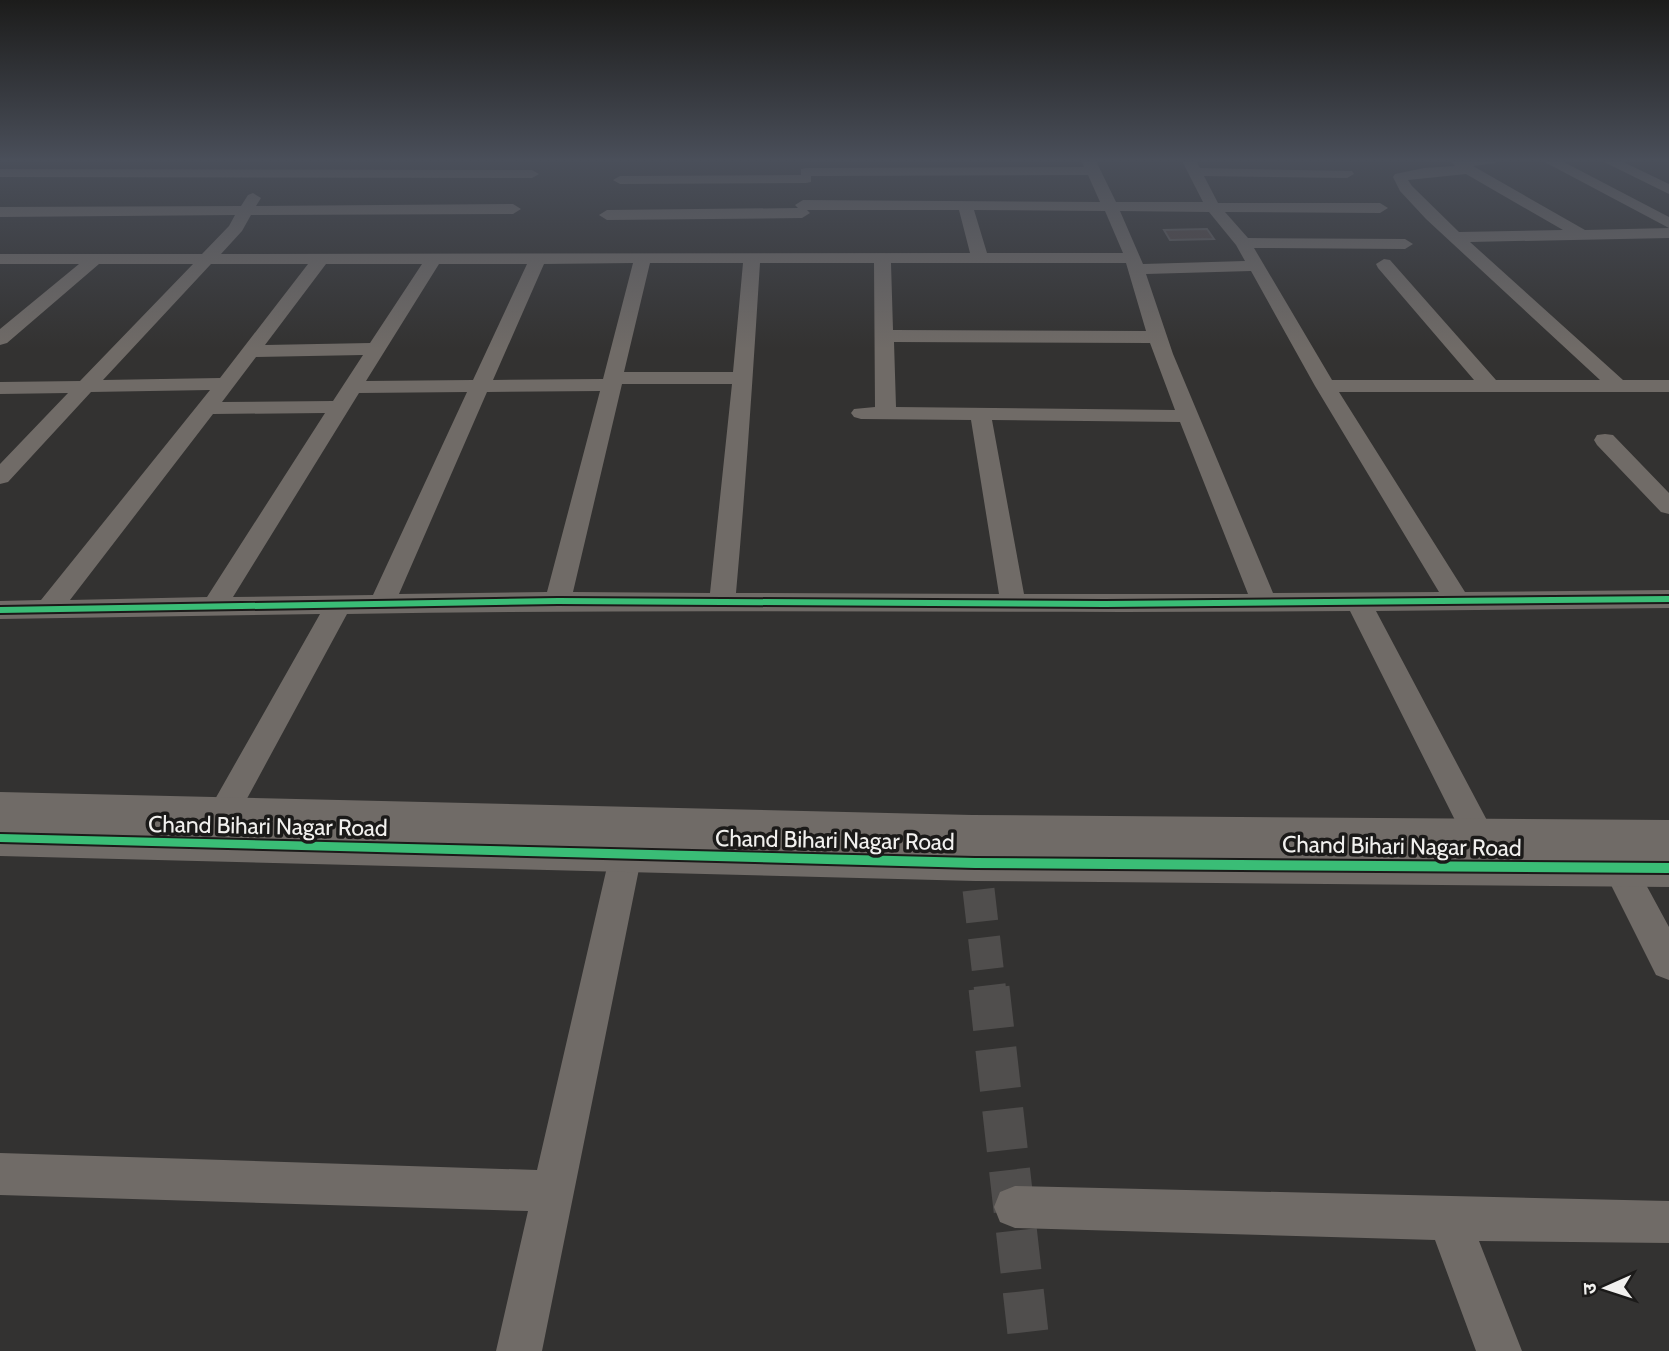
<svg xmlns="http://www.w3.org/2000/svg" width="1669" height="1351" font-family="Cabin,'Noto Sans Devanagari',sans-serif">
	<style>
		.building { fill: #504645; stroke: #5b5959; stroke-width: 2 }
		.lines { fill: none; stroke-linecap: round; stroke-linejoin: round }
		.minor-tunnel-far1 { stroke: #504e4d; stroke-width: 32; stroke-dasharray: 32 16; stroke-linecap: butt }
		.minor-tunnel { stroke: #504e4d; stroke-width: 41; stroke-dasharray: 41 20; stroke-linecap: butt }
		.minor { fill: #706b67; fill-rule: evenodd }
		.tertiary { fill: #706b67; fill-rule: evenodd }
		.cycleway-casing { stroke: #1b1a19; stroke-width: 4 }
		.cycleway { fill: #3abd76; fill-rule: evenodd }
		.labels { text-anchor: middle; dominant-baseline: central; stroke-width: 7; stroke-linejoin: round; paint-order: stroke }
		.street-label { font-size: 23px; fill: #f1f0ee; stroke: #1b1a19 }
	</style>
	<rect width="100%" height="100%" fill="#333231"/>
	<path class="building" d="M1207,229l7,10 -44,1 -6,-10z"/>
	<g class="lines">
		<path class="minor-tunnel-far1" d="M973,842l17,147"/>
		<path class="minor-tunnel" d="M989,988l41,363"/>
		<path class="minor" d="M1081,159h14l21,43h87l-22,-43h14l5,9 152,3 2,3 -7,4 -143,-2 14,27h162l8,5 -8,5 -155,-1 23,26 157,1 8,5 -8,5 -151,-1 78,132h142l-96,-112 -2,-4 8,-5 6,1 106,120h104l-174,-161 -26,-28 -7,-14 2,-3 29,-6 31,-2 -7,-7h54l-7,4 -22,3 112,64 84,-2v10l-199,4 153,138h46v12h-330l126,200 204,-2v18l-293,3 114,215 5,10 -5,10 -11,4 -11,-4 -118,-235c-334,3 -669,-3 -1003,3l-123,227 -11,4 -11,-4 -5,-10 123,-217 -320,5v-18l41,-1 169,-210 -119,2 -83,90 -8,2v-20l68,-71 -68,1v-12l80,-1 113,-117h-94l-92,79 -7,2v-16l79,-65h-79v-10h202l27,-28 6,-11 -235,2v-10l241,-1 7,-11 5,-2 8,5 -5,8 257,-2 8,5 -8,5 -262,1 -9,16 -21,23 749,-1 -11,-43h-152l3,3 -8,5 -195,2 -8,-5 8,-5 191,-2 -3,-3 8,-5 297,2 -12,-27 -277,1v6l-5,1 -186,1 -7,-4 7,-4 181,-1v-6l5,-1 278,-1zM1466,174l97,56 -104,2 -47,-46 -4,-6zM974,210l131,1 18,42h-136zM1120,211l89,1 27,33 9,16 -102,3zM633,263l-30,116 -110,1 51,-116zM650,263h93l-10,109h-109zM760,263h114l1,144 -21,2 -3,4 3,4 7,2 110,1 28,174 -263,-1c10,-111 17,-220 24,-330zM891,263h235l20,68 -253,-1zM211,264h97l-88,114 -117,2zM326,264h96l-52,79 -105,2zM439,264h88l-54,116 -107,1zM1251,271l64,115 124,206 -166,1 -100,-239 -27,-80zM894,342l256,1 25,67 -279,-3zM363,355l-30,46 -111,1 34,-45zM622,384h110l-22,209 -137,-1zM600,391l-53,201 -148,2 88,-202zM467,392l-94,203 -140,2 126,-204zM325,413l-118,184 -137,3 143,-186zM992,420l188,2 68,172h-224z
			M1539,159h19l111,58v11z
			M1598,159h19l52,25v10z
			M0,169l532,1 7,4 -7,4 -532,-1z
			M1605,434l8,1 56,58v21l-8,-2 -64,-67 -3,-5 3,-5z
			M626,839l12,5 4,10 -100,497h-46l32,-140 -528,-16v-42l537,17 73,-316 4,-10z
			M1619,852l12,5 38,70v53l-13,-5 -54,-108 5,-10z
			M1015,1186l654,15v42l-190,-2 43,110h-46l-41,-111 -420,-12 -15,-6 -6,-15 6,-15z"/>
		<path class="tertiary" d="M0,792l972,23 697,5v67l-694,-6 -975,-25z"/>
		<g class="cycleway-casing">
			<path id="cycleway" d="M1669,596v6l-564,5 -547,-3 -558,9v-6l558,-9 547,3z
				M0,834l975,24 694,5v10l-694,-5 -975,-26z"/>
		</g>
		<use href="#cycleway" class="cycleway"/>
	</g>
	<linearGradient id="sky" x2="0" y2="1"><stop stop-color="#1c1c1b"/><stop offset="0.46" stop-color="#4a4f5a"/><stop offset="1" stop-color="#4a4f5a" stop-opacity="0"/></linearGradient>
	<rect width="1669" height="349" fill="url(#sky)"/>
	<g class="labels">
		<g class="street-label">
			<text transform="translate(268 826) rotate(1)">Chand Bihari Nagar Road</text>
			<text transform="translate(835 840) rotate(1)">Chand Bihari Nagar Road</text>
			<text transform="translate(1402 846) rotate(1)">Chand Bihari Nagar Road</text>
		</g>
	</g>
	<g transform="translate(1606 1288) rotate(267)" stroke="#1b1a19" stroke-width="5" paint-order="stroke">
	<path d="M0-5L12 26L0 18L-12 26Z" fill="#f1f0ee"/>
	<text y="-10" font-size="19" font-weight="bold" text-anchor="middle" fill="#f1f0ee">उ</text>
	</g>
</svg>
